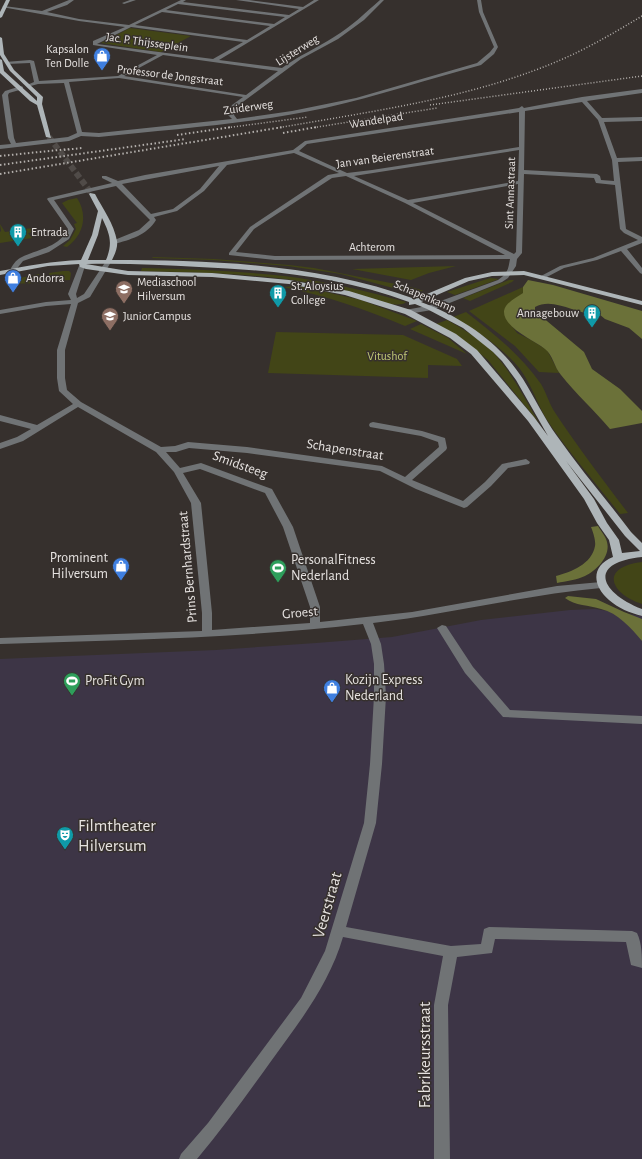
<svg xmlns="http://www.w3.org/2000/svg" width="642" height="1159" font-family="'Alegreya Sans',sans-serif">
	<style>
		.commercial { fill: #3d3546 }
		.green { fill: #424517 }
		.forest { fill: #6b7139 }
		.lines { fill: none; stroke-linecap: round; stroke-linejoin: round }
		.major-tunnel { stroke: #504b48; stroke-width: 6; stroke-dasharray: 6 3; stroke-linecap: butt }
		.minor { fill: #707375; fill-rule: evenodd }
		.major { fill: #aeb5b8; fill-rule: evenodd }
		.rail-far1 { stroke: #b4b0ad; stroke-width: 1.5; stroke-dasharray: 1 2; stroke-linecap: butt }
		.rail { stroke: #b4b0ad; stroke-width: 2; stroke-dasharray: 1.5 2.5; stroke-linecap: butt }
		.labels { text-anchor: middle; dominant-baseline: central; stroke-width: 3; stroke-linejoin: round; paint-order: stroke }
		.far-street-label { font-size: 12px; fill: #e6e2e0; stroke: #36302d }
		.far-poi-label { font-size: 12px; fill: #e6e2e0; stroke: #36302d; text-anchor: start }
		.far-park-label { font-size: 12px; fill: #c2ca76; stroke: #36302d }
		.street-label { font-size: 14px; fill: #e6e2e0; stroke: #36302d }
		.poi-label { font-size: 14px; fill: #e6e2e0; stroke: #36302d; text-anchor: start }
		.near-poi-label { font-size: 17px; fill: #e6e2e0; stroke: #36302d; text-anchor: start }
		.near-street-label { font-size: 17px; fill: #e6e2e0; stroke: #36302d }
	</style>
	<rect width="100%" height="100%" fill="#36302d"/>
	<path class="commercial" d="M595,609l47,7v543h-642v-500l216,-9 100,-7 76,-6 89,-17 89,-10z"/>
	<path class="green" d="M130,28l61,8 -30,16 -60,-9z
		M77,198c11,17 7,37 -10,49l-4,-1 7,-6 6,-11 -2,-5 3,-1 -15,-20 6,-3z
		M0,224l5,8 27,-4 2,4 -6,1 4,5 -32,5v-11l1,-1z
		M153,257l61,2 75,6 25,3 97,19 13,4 -16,1 -67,-18 -53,-8 -75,-6 -61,-2z
		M456,266l-27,7 -18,7 -59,-11z
		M142,268c47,1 95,3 142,8 41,5 82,15 122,26 -10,9 -51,-9 -64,-12 -65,-17 -135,-17 -201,-19z
		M63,271h6l2,2 -1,7 -19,1 -2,-8z
		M39,274l1,9 -35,1 10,-5z
		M490,278l9,1 -44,16 -8,-3z
		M509,280h5l-2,2 -42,19 -7,-3z
		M299,286l62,14 56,21 -12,5c-41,-17 -78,-30 -122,-39z
		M523,287v6l-18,23 12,17 14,7 16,10 12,23 -20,-1 -24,-26 -46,-35z
		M466,312c27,21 55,43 75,72 5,8 8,19 13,27 23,35 49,69 74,102l-8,1c-24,-31 -51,-61 -73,-94 -10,-16 -15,-35 -27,-51 -18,-22 -43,-38 -67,-52z
		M447,320c16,9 33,19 46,32 19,21 32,47 46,71l-51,-63 -22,-18 -30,-18z
		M421,324l27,14 19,16 -57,-25z
		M276,332l127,3 54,24 5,7 -34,-1v13l-160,-5z
		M642,562v42c-33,-11 -42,-37 0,-42z"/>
	<path class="forest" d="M528,280l25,5 89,26v28l-13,-11 -24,-9 -6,-5c-20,3 -44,-18 -64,-7v4l49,41 8,17 28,20 22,22v12l-32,6c-16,-19 -34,-35 -49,-54 -7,-8 -8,-20 -16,-26 -11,-9 -42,-21 -41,-38 1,-8 13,-14 19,-18v-6z
		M598,526c3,5 8,11 9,16 4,14 -11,29 -22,34 -8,4 -19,5 -28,7l-1,-7c15,-4 36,-12 39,-30 1,-5 -2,-14 -4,-19z
		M568,596l28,3 28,13 18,7v22c-11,-13 -24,-28 -41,-32 -12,-4 -26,-3 -36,-11z"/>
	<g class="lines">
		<path class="major-tunnel" d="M49,137l43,57"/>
		<path class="minor" d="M69,0h5l-7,5 -20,7 32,7 50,6 52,-25h5l-3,2 106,13 10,-6 -63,-9h13l54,7 11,-7h5l-100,60 63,8c16,-12 35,-20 52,-31 17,-10 31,-24 46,-37h4l-20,20 -26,19 -37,20 -65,48 -2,8 3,4 55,-8 64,-13 121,-35 13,-11 4,-5 -15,-35 -2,-12h4l2,12 15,35 -4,7 -13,11c-52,14 -103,31 -156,43 -74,16 -151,21 -226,29l-18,-1 -12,5 -69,8v-4l11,-1 -3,-6 -6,-43 3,-4 16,-5 2,1v2l-14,4 -1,2 6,43 2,5 52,-6 9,-4 -13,-50 -26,1 -11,3v-2l7,-3 -4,-19 -23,1 -2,-2 25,-2 4,1 5,20 79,-5 39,-21 -64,-10v-4l32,-14 -46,-6 -77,-14 2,-1 38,5zM178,4l107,13 -11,7 -108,-14zM162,12l108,14 -23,14 -112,-15zM131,27l112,15 -30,17 -116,-15zM163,55l115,16 -32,24 -122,-19zM119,78l124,19 -11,8 -4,10 4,4 -133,14 -17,-1 -13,-50z
			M130,0h6l-12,4 -2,-1z
			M642,89v4l-55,8 15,17 40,-1v4l-38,1 13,36 25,-1v4l-24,1 8,67 16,8v6l-15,6 15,19v6l-2,-1 -19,-22 -24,9 -33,8 -19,10h-4v-2l19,-10 33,-8 45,-18 -14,-7 -4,-4 -5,-44 -19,-2 -2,-5 -70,-4 -2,79 -5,6 -1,7 -8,12 -6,4 -70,28 -24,4 -4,-2 1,-2 22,-4 71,-26c10,-7 10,-10 12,-21l-235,1 -46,-5v-2l21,-26 78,-52 11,-2 -45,-20 -67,12 -23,26 -27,20 -23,6 2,3c-9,15 -26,20 -42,24l-2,-1v-2l27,-11 11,-10 -34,-34 -62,14 20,29 -5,10 -20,13 -26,9 -8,10 -5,-1c2,-4 6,-10 10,-12 17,-9 39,-10 48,-29l-21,-30 1,-1 64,-15 -10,-5v-2h4l12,5 27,-6 148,-25 12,-9 214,-33 3,-2 2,2 58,-11zM582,102l16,18 14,40 2,21 -13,-1 -1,-4 -3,-2 -73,-4 1,-59zM519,112v35l-147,23 -25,3 -48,-22 8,-7zM519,150l-1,31 -110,19 -54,-24zM219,166l-19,23 -27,20 -22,5 -29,-30zM346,176l59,27 100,52 -230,1 -39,-4 18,-23 78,-51zM518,184l-2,68 -2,2 -101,-51z
			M108,260l3,2 -21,35 -12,6 -13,47v28l2,12 14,12 80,45 14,-1 13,-4 59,5 135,19 23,11 34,-30 -1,-5 -17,-6 -51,-9 -1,-2 1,-2 3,-1 49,9 23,7 2,10 -1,2 -34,30 51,21 22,-19 17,-18 24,-5 4,3 -1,2 -21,4 -17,18 -24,21 -3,1 -48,-19 -36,-18 -133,-18 -58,-5 -13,4h-10l14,16 21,-5 71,26 21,38 27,80v15l92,-10 145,-26 44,-4 5,3 -5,3c-77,7 -151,26 -228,35l8,21 3,20 2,32 -4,68 -6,59 -30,104 105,19 30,-2 3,-15 5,-2 143,4 5,2c5,10 5,24 5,35l-11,-3 -5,-23 -131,-3 -3,14 -35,4 -9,48 2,154h-16v-154l9,-49 -100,-19c-14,48 -45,87 -74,127 -23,32 -46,64 -72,95h-18l2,-5 27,-31 93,-125 24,-47 39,-128 6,-59 4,-68v-32l-3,-20 -8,-20c-120,14 -242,16 -363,20v-6l202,-7v-18l-11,-110 -17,-31 -18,-20 -78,-45 -55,34 -23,8v-6l17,-6 14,-8 -31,-8v-6l37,10 36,-21 -14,-13 -2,-13v-28l14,-46 -25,2 -46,8v-4l46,-8 25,-2 -3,-6 11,-28 3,-2 3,2 -9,28 1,4 7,-4 22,-33zM200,469l65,24 18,34 27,80v16l-98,7v-17l-11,-110 -18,-30z
			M442,625l4,1 27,41 37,43 132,6v8l-139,-7 -38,-44 -28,-45z"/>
		<path class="major" d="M6,0h4l-8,17 -2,1v-6z
			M0,37l2,1 2,16 10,16 29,27 -1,7 9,34 -5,-1 -9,-32 -7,-4 -30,-28v-14l2,1 2,11 33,30v-4l-27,-26 -10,-16z
			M90,193l5,1c8,15 19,30 22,47 1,6 -2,13 -5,19 100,0 209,4 303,39l50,-21 27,-6 32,-1 118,30v4l-118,-30 -32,1 -23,5 -48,21c41,15 79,41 102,77 12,19 21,39 34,57 23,33 50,64 74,96l11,11v14c-56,6 -41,36 0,52v7c-12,-3 -24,-8 -33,-16 -17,-15 -18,-34 4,-43l-4,-17 -12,-17 -13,-24 -56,-78 -57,-67 -21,-16 -45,-24 -60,-19 -56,-11 -77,-7 -84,-2 -42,-6 -6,-2 -1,-3 -31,2 -48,9v-4c27,-5 53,-10 81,-11l11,-25 6,-24 -9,-17zM102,218c8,16 11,25 4,42h-18l10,-25zM86,264c38,-1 76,1 113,3 71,3 143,10 210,35v3l6,-1 12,5 36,19 30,24 9,9 14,19 32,56 -14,-19 -57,-67 -21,-16 -45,-24 -62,-19 -60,-11 -77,-7 -84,-2zM566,461l59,75 15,15 -18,2 -3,-13 -12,-17 -13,-24z"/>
		<path class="rail-far1" d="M430,105l212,-29
			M225,128l83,-11
			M277,128c96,-17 198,-30 288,-70 27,-12 52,-27 77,-42
			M311,128l126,-20"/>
		<path class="rail" d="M283,133l34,-6
			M177,135l55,-8
			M64,150l18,-2
			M0,156l69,-7
			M0,165l186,-26
			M0,174l283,-47"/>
	</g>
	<defs>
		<g id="shop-pin" transform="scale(0.9)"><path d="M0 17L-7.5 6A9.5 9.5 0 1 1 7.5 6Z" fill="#3f7fe0" stroke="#36302d"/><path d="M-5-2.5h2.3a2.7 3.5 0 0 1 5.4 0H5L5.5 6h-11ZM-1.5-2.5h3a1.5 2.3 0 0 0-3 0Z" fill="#fff"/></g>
		<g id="building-pin" transform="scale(0.9)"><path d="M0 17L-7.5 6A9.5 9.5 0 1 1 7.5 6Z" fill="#0f9aa8" stroke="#36302d"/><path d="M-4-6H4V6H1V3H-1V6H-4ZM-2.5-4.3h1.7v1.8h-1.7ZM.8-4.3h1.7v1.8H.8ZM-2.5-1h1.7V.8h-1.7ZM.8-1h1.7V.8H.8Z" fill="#fff"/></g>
		<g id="school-pin" transform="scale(0.9)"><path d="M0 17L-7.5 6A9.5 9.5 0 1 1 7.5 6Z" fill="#8d6e63" stroke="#36302d"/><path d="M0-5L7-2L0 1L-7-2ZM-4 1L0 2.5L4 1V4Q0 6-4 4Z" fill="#fff"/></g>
		<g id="stadium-pin" transform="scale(0.9)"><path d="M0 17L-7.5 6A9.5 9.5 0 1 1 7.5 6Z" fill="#2e9e5b" stroke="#36302d"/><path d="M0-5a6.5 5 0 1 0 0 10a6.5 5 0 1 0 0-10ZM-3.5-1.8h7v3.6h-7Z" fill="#fff"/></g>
		<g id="theatre-pin" transform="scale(0.9)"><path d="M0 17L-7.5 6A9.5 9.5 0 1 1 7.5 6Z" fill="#0f9aa8" stroke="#36302d"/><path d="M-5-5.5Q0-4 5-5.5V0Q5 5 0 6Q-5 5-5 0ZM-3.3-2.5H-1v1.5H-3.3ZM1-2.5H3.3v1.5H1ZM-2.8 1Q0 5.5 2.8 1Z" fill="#fff"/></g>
	</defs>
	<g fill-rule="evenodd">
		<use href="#shop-pin" x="102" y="56"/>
		<use href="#building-pin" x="18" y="232"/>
		<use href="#shop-pin" x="13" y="278"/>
		<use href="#school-pin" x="124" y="289"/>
		<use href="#building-pin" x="278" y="293"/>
		<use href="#building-pin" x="592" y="313"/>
		<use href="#school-pin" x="110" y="316"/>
		<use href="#shop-pin" x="121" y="566"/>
		<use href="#stadium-pin" x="278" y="568"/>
		<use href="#stadium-pin" x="72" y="681"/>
		<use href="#shop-pin" x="332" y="688"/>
		<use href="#theatre-pin" x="65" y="835"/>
	</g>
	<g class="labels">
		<g class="far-street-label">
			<text transform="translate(147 42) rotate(8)">Jac. P. Thijsseplein</text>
			<text transform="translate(297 50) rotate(-32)">Lijsterweg</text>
			<text transform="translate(170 75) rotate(7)">Professor de Jongstraat</text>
			<text transform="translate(248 107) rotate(-8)">Zuiderweg</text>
			<text transform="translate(376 120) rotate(-9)">Wandelpad</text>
			<text transform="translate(385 157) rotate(-8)">Jan van Beierenstraat</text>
			<text transform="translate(510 193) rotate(-88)">Sint Annastraat</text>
			<text x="372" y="247">Achterom</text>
			<text transform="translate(425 296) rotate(23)">Schapenkamp</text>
		</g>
		<g class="far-poi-label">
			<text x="89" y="49" text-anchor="end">Kapsalon<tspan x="89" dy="14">Ten Dolle</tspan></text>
			<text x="31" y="232">Entrada</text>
			<text x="26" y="278">Andorra</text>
			<text x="137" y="282">Mediaschool<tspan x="137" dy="14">Hilversum</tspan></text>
			<text x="291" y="286">St. Aloysius<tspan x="291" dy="14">College</tspan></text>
			<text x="579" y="313" text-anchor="end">Annagebouw</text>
			<text x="123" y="316">Junior Campus</text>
		</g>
		<g class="far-park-label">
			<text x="387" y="356">Vitushof</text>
		</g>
		<g class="street-label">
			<text transform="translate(345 450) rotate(9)">Schapenstraat</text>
			<text transform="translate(240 465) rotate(20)">Smidsteeg</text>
			<text transform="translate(188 567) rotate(-95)">Prins Bernhardstraat</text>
			<text transform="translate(300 613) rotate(-5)">Groest</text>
		</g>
		<g class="poi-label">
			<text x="108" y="558" text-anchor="end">Prominent<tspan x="108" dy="16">Hilversum</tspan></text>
			<text x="291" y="560">PersonalFitness<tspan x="291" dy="16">Nederland</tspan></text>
			<text x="345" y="680">Kozijn Express<tspan x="345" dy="16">Nederland</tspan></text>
			<text x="85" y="681">ProFit Gym</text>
		</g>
		<g class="near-poi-label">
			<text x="78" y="825">Filmtheater<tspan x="78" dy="20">Hilversum</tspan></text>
		</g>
		<g class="near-street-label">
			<text transform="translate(327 905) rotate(-74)">Veerstraat</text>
			<text transform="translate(424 1055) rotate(-90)">Fabrikeursstraat</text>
		</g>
	</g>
</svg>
